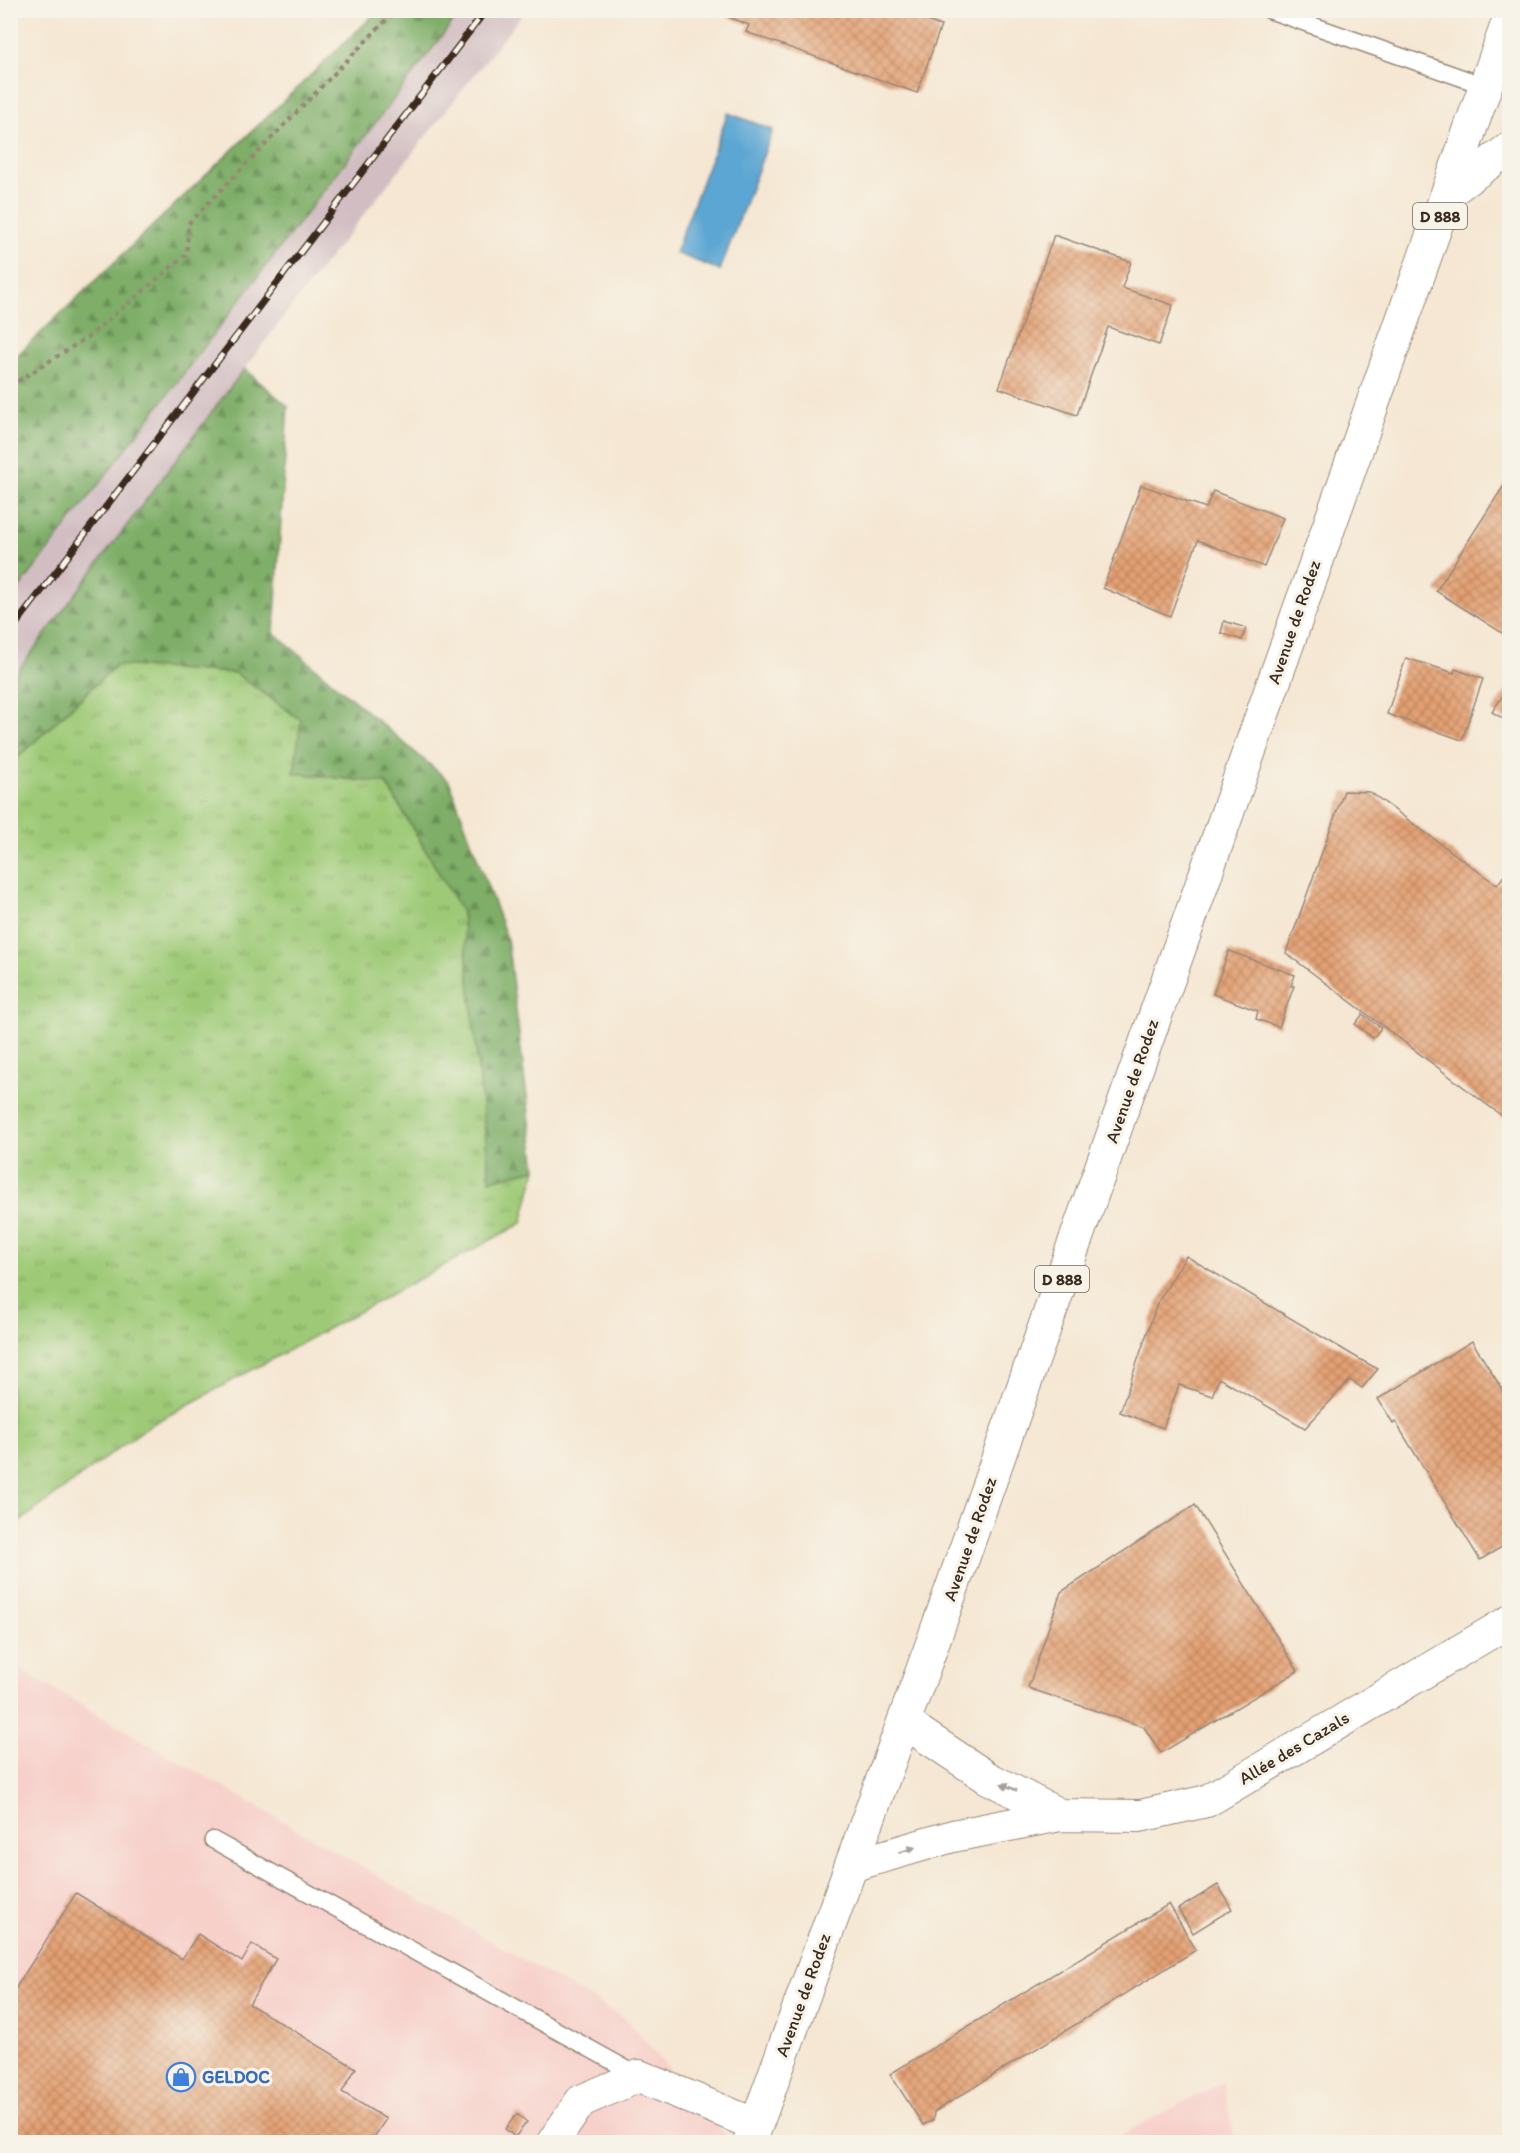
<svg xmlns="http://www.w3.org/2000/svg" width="1520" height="2153" font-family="Itim,sans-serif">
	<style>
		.built { fill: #f7d0ca }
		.railway { fill: #d2bec2 }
		.grass { fill: url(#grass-tufts); stroke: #6c7a4a; stroke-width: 1.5 }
		.forest { fill: url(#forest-firs); stroke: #5c6c43; stroke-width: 1.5 }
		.water { fill: #5ba6d3; stroke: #4b6878; stroke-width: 1.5 }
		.building { fill: url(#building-cross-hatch) }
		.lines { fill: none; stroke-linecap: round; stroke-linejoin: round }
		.lane-casing { stroke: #988878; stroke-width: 19 }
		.street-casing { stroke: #988878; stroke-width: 34 }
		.primary-casing { stroke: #988878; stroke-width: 35 }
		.path { stroke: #988878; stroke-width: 4; stroke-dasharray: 4.5 4.5; stroke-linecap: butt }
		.lane { stroke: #fff; stroke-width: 16 }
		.street { stroke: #fff; stroke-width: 32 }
		.primary { stroke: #fff; stroke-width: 33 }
		.rail-casing { stroke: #3b2a1e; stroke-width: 7 }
		.rail { stroke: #f7f3e8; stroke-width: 4.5; stroke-dasharray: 14; stroke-linecap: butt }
		.oneway { fill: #a79f9a }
		.labels { text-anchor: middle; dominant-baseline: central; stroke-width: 6; stroke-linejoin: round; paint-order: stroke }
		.shield { fill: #f7f3e8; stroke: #73665b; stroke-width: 1.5 }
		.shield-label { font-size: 16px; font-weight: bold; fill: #3b2a1e }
		.street-label { font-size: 18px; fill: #3b2a1e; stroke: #f7f3e8 }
		.shop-label { font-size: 18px; font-weight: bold; fill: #366cbe; stroke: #f7f3e8; text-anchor: start }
	</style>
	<defs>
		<pattern id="grass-tufts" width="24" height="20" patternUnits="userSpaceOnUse" patternTransform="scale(1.5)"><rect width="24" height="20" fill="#9eca77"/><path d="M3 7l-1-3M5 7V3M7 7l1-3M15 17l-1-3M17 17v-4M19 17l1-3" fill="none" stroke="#82a461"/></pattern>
		<pattern id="forest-firs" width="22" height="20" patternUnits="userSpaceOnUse" patternTransform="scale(1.5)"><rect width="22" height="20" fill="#7eae68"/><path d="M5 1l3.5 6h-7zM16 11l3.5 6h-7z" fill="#688e55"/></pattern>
		<pattern id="building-cross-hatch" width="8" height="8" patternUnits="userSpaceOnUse" patternTransform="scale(1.5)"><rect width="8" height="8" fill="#e4a173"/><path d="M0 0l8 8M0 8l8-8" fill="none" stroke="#ba835e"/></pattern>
	</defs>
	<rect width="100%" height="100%" fill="#f7f3e8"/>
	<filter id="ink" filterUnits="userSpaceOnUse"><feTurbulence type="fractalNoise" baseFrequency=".0167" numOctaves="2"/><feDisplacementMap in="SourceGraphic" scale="12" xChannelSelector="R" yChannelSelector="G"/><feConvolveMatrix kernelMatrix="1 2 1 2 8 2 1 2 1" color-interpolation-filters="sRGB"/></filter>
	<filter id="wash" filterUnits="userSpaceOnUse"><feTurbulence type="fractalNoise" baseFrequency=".008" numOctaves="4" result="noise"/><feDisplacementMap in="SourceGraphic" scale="24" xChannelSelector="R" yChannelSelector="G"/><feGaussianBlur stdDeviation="1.35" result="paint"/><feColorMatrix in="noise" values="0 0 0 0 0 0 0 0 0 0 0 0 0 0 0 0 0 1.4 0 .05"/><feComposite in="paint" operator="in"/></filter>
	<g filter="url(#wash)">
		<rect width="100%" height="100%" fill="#f5e7d3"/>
		<path class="built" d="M10,1664l616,355 106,123h-721z
			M1223,2082l12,60h-128z"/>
		<path class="railway" d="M461,11h64l-228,288 -286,381 -1,-81z"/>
		<path class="grass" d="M116,665l119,8 66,47 -7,53 92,10 76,129 28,267 46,-10 -14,54 -375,204 -136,101v-764z"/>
		<path class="forest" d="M378,11h83l-450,588v-238z
			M244,369l44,37 -14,227 175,148 58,158 29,230 -46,11 -28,-268 -76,-129 -92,-10 7,-53 -66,-47 -119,-8 -105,99v-84z"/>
		<path class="water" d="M728,113l45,17 -53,140 -45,-17z"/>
		<g id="blocks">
			<path class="building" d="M897,10l44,16 -24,67 -171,-61 3,-7 -36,-14z
				M1054,235l77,27 -9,26 51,17 -14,40 -51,-18 -31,88 -78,-27z
				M1510,476v162l-74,-47z
				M1141,485l65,23 7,-17 70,27 -19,49 -66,-27 -28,76 -67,-28z
				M1224,621l22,7 -4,12 -21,-7z
				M1406,658l48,15 1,-4 28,10 -21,61 -75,-26z
				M1510,685v38l-18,-11z
				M1344,791l26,1 127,93 13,-17v254l-224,-169z
				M1229,951l66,24 -4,11h3l-15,41 -23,-8 2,-8 -45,-17z
				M1363,1014l18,14 -8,10 -18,-14z
				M1186,1256l175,104 17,9 -16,19 -12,-8 -45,48 -86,-50 -7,18 -33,-11 -16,43 -43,-16 37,-108z
				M1472,1341l38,61v140l-30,18 -85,-139 -2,2 -15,-24z
				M1195,1505l103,166 -137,82 -17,-26 -116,-39 33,-96z
				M1218,1885l14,24 -39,24 -15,-24z
				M76,1893l106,66 16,-25 44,28 10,-18 24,15 -27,45 107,64 -14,24 44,27 -15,23h-361v-145z
				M1169,1904l27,46 -262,162 -1,8 -10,5 -33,-51z
				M517,2114l10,8 -12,15 -10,-8z"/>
		</g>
	</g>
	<g filter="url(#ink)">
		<use href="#blocks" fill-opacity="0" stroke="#988878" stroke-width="1.5"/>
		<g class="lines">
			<g class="lane-casing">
				<path id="lane" d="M1269,10l216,76
					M213,1840l426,236"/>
			</g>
			<g class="street-casing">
				<path id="street" d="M1448,193l62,-45
					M904,1722l84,56 72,37
					M851,1866l102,-30 107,-21 80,1 67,-15 303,-180
					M553,2142l28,-41 58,-25 117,49"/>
			</g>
			<g class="primary-casing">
				<path id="primary" d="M750,2142l180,-492 580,-1633"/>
			</g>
			<path class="path" d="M10,386l78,-49 99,-83 1,-30 208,-214"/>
			<use href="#lane" class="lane"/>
			<use href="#street" class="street"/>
			<use href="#primary" class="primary"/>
			<g class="rail-casing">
				<path id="rail" d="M10,632l476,-622"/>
			</g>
			<use href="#rail" class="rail"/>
		</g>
		<defs><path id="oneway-solid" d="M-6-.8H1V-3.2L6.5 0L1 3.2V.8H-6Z" transform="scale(1.5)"/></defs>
		<g class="oneway">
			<use href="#oneway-solid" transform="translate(1009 1787) rotate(-156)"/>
			<use href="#oneway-solid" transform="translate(907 1850) rotate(-18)"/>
		</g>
	</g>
	<defs>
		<g id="shop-ring" transform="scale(1.5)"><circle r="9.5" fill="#f7f3e8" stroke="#3f7fe0" stroke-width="1.5"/><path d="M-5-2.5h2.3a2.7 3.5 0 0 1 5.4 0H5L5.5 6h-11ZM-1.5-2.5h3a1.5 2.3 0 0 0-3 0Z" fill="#3f7fe0"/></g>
	</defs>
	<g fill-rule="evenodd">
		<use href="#shop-ring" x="181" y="2077"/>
	</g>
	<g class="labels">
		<g class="shield">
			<rect x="1413" y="203" width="54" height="26" rx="4.5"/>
			<rect x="1035" y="1266" width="54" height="26" rx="4.5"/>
		</g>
		<g class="shield-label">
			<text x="1440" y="216">D 888</text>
			<text x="1062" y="1279">D 888</text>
		</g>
		<g class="street-label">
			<text transform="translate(1294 622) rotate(-71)">Avenue de Rodez</text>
			<text transform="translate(1132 1081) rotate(-71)">Avenue de Rodez</text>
			<text transform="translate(970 1539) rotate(-71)">Avenue de Rodez</text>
			<text transform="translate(1294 1748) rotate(-31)">Allée des Cazals</text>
			<text transform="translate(803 1995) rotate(-70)">Avenue de Rodez</text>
		</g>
		<g class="shop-label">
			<text x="202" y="2077">GELDOC</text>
		</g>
	</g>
	<rect width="1520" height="2153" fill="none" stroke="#f7f3e8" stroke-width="36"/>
</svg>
